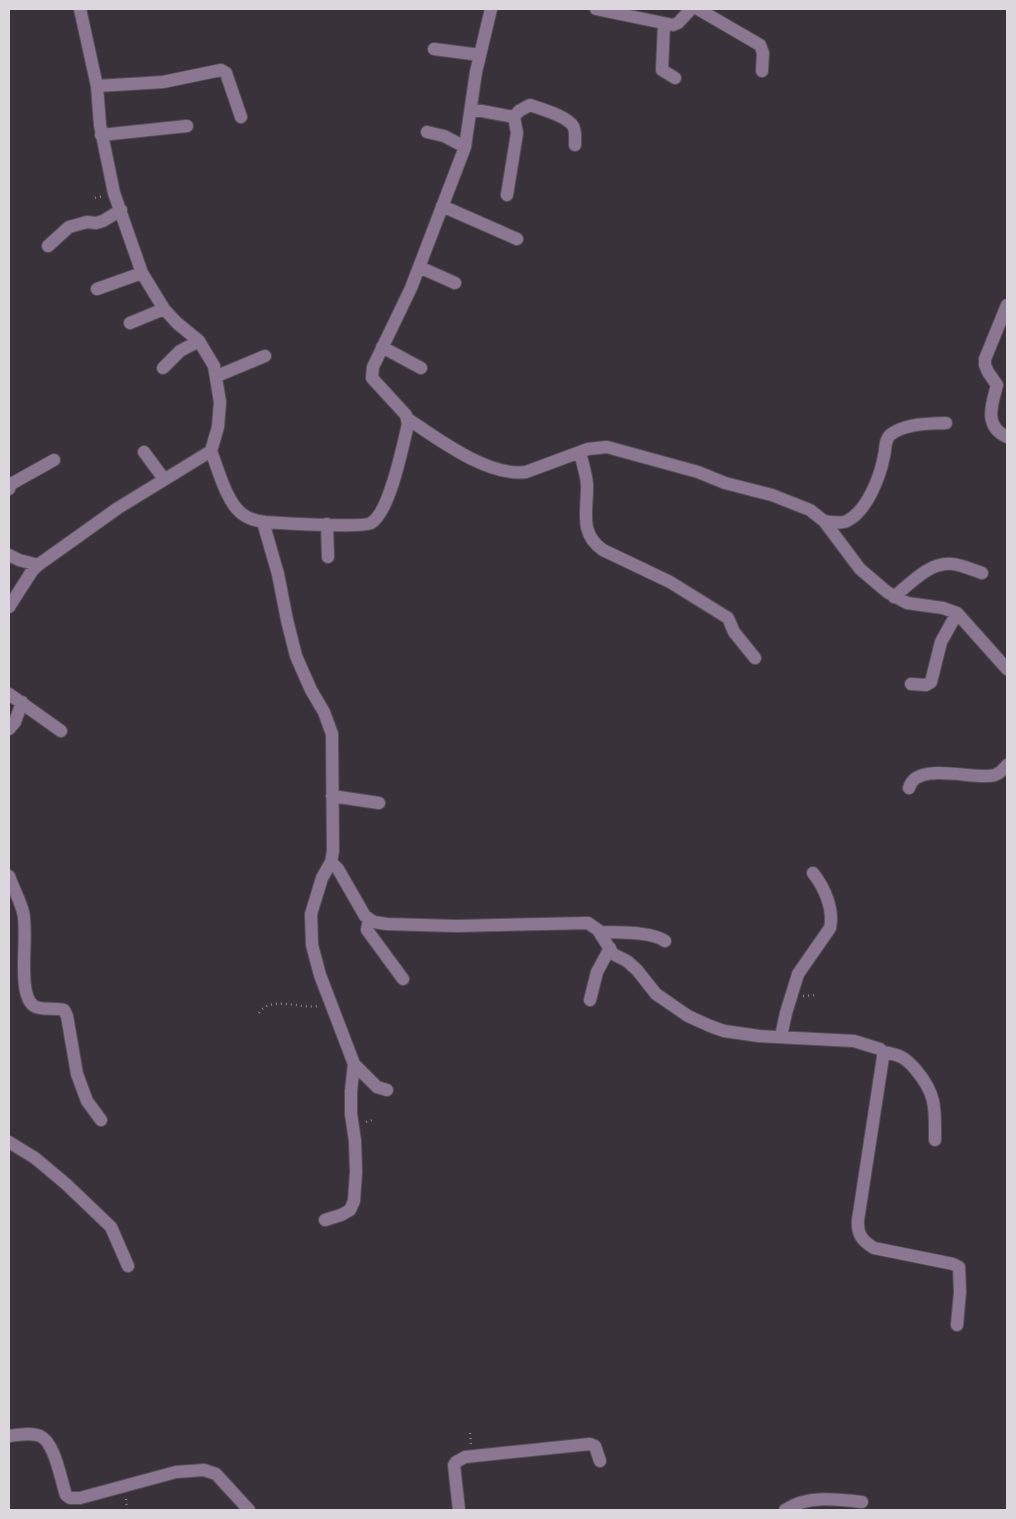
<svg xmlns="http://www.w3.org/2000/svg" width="1016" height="1519" font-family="Raleway,sans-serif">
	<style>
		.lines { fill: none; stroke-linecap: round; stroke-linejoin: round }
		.minor-casing { stroke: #575058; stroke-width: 14 }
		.path { stroke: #878188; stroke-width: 2.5; stroke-dasharray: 1 4; stroke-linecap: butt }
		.minor { stroke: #8b7792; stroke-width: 12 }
	</style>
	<rect width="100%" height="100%" fill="#3a323b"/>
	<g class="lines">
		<g class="minor-casing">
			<path id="minor" d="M596,9l77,16 5,-2 13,-14
				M698,9l62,36 3,8 -1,18
				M664,24l-2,46 13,8
				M434,49l46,6
				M97,86l66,-4 58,-12 5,3 15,44
				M471,109l43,8 3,16 -10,62
				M514,117l5,-6 11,-6c11,4 37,11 43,21 3,5 2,13 2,19
				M427,132l17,4 21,11
				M101,135l86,-9
				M442,206l75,33
				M48,246l21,-19 18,-5 9,1 7,-2 18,-11
				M419,267l36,16
				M97,289l45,-16
				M1007,305l-22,54v6l3,7 9,13c-5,19 -14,41 10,52
				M130,323l34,-14
				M382,347l39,21
				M163,368l17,-17 19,-10
				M217,376l48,-20
				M408,419c30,20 80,58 118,53l62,-23 19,-2 91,25 27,11 47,12 38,15 14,11 36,48 27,23 20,11 36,5 14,5 50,56
				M211,451c7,18 15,49 29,61 6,6 17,9 25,10 15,1 96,6 106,1 19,-11 32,-78 37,-99l-2,-9 -34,-37 1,-11 38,-79 54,-141 11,-75 15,-63
				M144,452l20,27
				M580,452c2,10 6,21 7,32 1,25 -9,49 16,66l67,32 58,36 6,14 21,26
				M9,489l2,-5 43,-24
				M824,521c7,1 17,3 23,0 20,-10 33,-44 37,-65 2,-7 0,-15 6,-21 15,-12 38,-11 56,-12
				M263,522l15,52 9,46 9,36 15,34 13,22 8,22 1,117 -2,11 -9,16 -11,36 1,31 8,30 34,89 -3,27v23l4,27 1,31 -2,29 -4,9 -9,5 -16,5
				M327,524l1,33
				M9,555l10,5 19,5
				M894,597c17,-14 35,-35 58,-33 10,1 21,6 30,9
				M9,607l23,-36 6,-6 80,-57 93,-57 7,-24 2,-25 -6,-36 -15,-25 -22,-18 -13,-14 -22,-36 -28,-80 -14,-68 -3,-39 -17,-77
				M911,684l15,1 5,-3 10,-40 16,-29
				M9,694l52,37
				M9,729l6,-7 7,-20
				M909,788c7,-28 66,-7 86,-13 5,-2 9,-6 12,-10
				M332,796l47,7
				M331,862l7,7 27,47 9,6 13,2 69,2 132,-3 10,7 15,24 14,7 10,9 19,24 32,22 22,10 14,5 35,5 95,5 26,8 3,3v5l-25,163c-1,14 4,21 16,28l79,16 6,3 1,25 -3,33
				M9,876c4,12 11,24 14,36 6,21 -7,82 11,94 8,5 20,1 30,4l3,6 10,58 10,27 14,19
				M369,920l-2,10 3,4 33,45
				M600,932c18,1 51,-1 65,9
				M590,1000l7,-28 13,-24
				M781,1036l5,-23 12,-39 32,-46c4,-18 -5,-40 -17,-55
				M883,1052c17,3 22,5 33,18 21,25 19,39 19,70
				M354,1064l23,23 10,3
				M9,1142l26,16 31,26 45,43 17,39
				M9,1436c9,-1 22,-4 31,0 15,6 21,45 26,59l4,3h10l96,-26 28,-2 12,4 33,36
				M459,1510l-5,-45 2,-3 9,-5 125,-13 5,2 5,15
				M785,1510c22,-15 53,-11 77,-8"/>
		</g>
		<path class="path" d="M95,198l8,-2
			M803,996l14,-1
			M259,1013c11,-18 40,-4 59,-7
			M366,1122l9,-3
			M470,1433l1,12
			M126,1499l1,11"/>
		<use href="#minor" class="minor"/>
	</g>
	<rect width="1016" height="1519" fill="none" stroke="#dcd7dc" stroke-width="20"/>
</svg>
